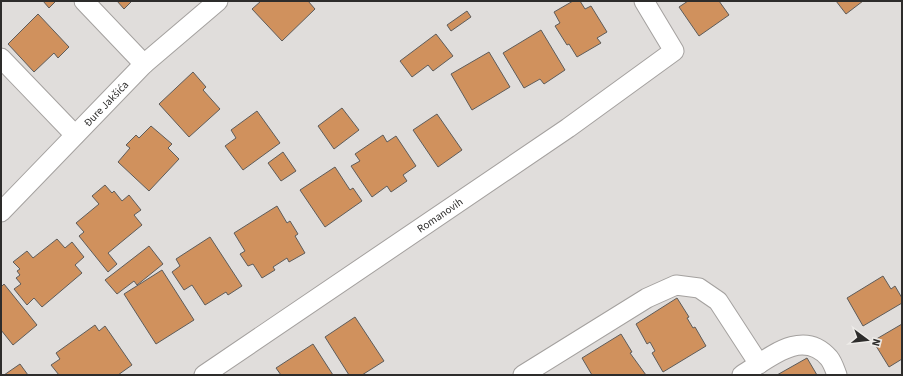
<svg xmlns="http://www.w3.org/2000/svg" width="903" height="376" font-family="'Source Sans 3',sans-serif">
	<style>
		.building { fill: #d0915d; stroke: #5e5c5a }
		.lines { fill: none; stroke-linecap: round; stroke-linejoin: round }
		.street-casing { stroke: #a4a19f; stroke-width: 21 }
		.street { stroke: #fff; stroke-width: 19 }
		.labels { text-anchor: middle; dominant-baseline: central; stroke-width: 3; stroke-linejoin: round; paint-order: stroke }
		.street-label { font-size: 11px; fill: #2d2c2b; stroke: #edebe8 }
	</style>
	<rect width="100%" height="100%" fill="#e0dddb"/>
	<path class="building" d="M43,1h13l-7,7z
		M117,1h15l-8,8z
		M261,1h47l7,8 -33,32 -30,-32z
		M573,1h7l5,8 6,-3 16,26 -10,6 4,5 -24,14 -8,-13 -2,1 -12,-19 5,-3 -6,-11z
		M688,1h31l10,14 -30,21 -20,-29z
		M836,1h27l-17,13z
		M467,11l4,6 -20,14 -4,-6z
		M38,14l31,33 -11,11 -4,-5 -20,19 -26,-28z
		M541,30l24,40 -21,14 -4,-5 -16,9 -21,-35z
		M436,34l17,22 -20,15 -5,-6 -16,12 -12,-16z
		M489,52l21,35 -38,23 -21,-36z
		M193,72l13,15 -3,3 17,19 -31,28 -30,-33z
		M342,108l17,22 -25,19 -16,-23z
		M257,111l23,32 -37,27 -18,-24 11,-8 -5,-8z
		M437,114l25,36 -24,17 -25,-37z
		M151,126l21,18 -4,4 11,11 -30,32 -31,-29 12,-14 -4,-3 10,-10 3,3z
		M383,135l4,7 9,-6 20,30 -13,9 4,6 -16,11 -4,-6 -15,11 -21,-31 9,-5 -5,-7z
		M283,152l13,19 -15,10 -13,-18z
		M335,167l15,23 3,-2 9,13 -37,26 -25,-37z
		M105,185l7,8 2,-2 8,10 7,-6 12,15 -7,5 8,10 -34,28 9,11 -9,8 -29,-36 5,-4 -8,-9 23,-19 -7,-8z
		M277,206l10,17 3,-2 8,13 -3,2 10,17 -16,9 -2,-4 -14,9 2,3 -13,8 -9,-14 -5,2 -8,-12 5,-3 -11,-18z
		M210,237l32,49 -14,9 -2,-3 -21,13 -13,-20 -8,5 -12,-18 8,-6 -4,-7z
		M57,239l8,9 7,-6 12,15 -9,8 7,8 -40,34 -8,-9 -7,7 -13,-16 7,-5 -5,-6 4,-3 -3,-4 3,-2 -7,-7 14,-11 6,7z
		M149,246l14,18 -26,21 -3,-4 -17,13 -12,-14z
		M162,270l32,50 -38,24 -32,-50z
		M883,276l8,13 4,-3 7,12v5l-39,23 -16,-28z
		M4,284l33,41 -24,20 -12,-15v-43z
		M677,298l12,19 -2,1 6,10 2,-1 11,19 -43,26 -11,-19 3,-2 -5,-9 -3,2 -11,-20z
		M355,317l29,44 -22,14h-13l-24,-38z
		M902,324v35l-13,8 -16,-26z
		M95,325l4,6 6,-5 27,39 -14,10h-59l-8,-10 9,-6 -4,-6z
		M621,334l11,18 -2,1 16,22h-54l-10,-17z
		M313,344l20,31h-52l-5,-7z
		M807,358l10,17h-40z
		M20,364l8,11h-24z"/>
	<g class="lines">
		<g class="street-casing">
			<g id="street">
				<path d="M84,1l60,63"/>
				<path d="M1,58l74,77"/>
				<path id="s1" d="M1,212l143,-148 74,-63"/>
				<path id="s2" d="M204,375l364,-247 106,-77 -30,-50"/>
				<path d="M523,375l124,-77 29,-13 23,3 19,13 41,63"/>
				<path d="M742,375c26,-16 60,-48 87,-17 4,5 6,12 8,17"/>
			</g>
		</g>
		<use href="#street" class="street"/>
	</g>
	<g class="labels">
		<g class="street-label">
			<text stroke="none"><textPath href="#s1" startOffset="151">Đure Jakšića</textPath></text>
			<text stroke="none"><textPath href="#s2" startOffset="285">Romanovih</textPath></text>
		</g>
	</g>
	<rect width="903" height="376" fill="none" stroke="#2d2c2b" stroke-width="4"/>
	<g transform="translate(867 340) rotate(105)" stroke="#edebe8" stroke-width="3" paint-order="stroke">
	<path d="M0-3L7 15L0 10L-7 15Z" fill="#2d2c2b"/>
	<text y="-6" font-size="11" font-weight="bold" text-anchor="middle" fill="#2d2c2b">N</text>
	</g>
</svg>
